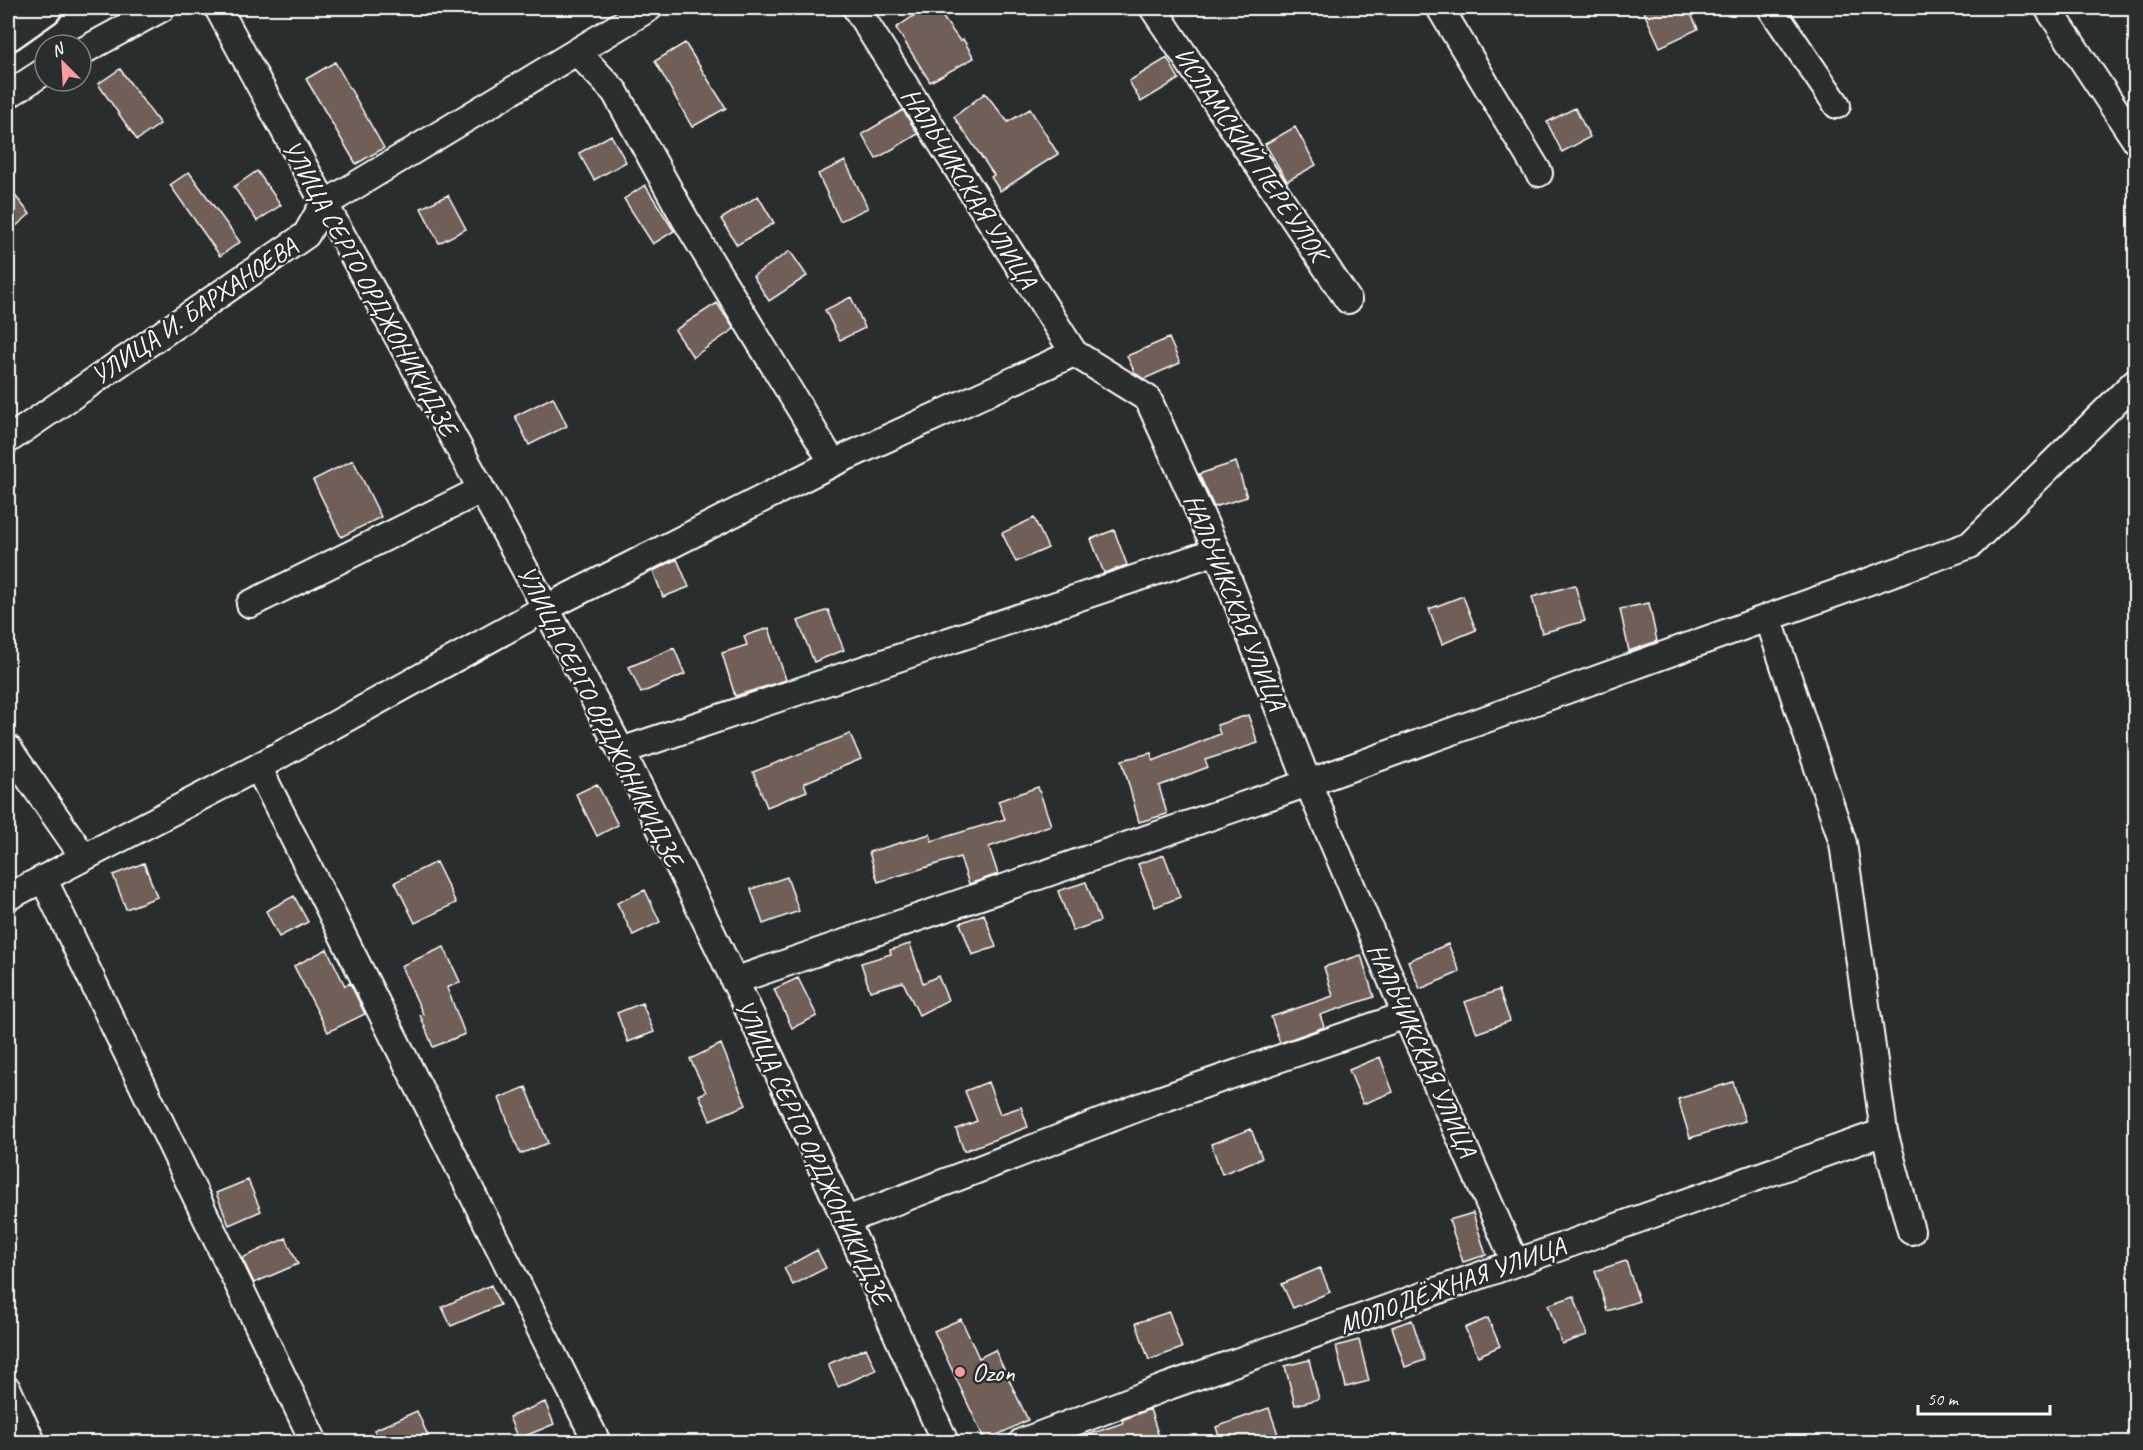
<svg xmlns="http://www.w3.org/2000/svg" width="2143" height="1450" font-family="Caveat,sans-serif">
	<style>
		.building { fill: #6f5e57; stroke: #fff; stroke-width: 1.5 }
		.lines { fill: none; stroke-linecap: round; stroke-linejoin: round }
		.minor-casing { stroke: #fff; stroke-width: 30 }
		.highway-casing { stroke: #fff; stroke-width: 38 }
		.minor { stroke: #2a2d2e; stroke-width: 26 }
		.highway { stroke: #2a2d2e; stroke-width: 33 }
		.poi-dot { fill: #ff9aa2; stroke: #2a2d2e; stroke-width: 2 }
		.labels { text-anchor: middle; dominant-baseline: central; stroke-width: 5; stroke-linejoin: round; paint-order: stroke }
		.street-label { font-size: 26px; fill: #fff; stroke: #2a2d2e }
		.poi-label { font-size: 26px; fill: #fff; stroke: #2a2d2e; text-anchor: start }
	</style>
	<rect width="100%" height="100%" fill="#2a2d2e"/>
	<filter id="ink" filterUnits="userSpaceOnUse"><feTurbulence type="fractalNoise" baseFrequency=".0167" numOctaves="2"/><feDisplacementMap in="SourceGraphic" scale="12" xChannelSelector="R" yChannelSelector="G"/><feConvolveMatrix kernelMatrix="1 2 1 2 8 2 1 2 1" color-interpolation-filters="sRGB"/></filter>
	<g filter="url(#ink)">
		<path class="building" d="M925,8h11l24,33 3,-2 11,19 -44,24 -34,-54z
			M1642,8h46l10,21 -38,18z
			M685,43l41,65 -34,19 -37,-66z
			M1167,58l12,21 -38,23 -12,-21z
			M335,62l49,86 -28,16 -50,-85z
			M120,69l40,55 -23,16 -39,-56z
			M985,93l23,29 22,-13 28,45 -58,37 -9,-14 3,-2 -40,-58z
			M1575,108l15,29 -28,15 -15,-30z
			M903,110l15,24 -42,25 -14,-25z
			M1295,127l21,38 -29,16 -22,-37z
			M611,135l15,27 -32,18 -15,-27z
			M845,161l23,47 -28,13 -22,-47z
			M257,171l24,34 -24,16 -23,-34z
			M189,172l51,70 -20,14 -50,-71z
			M645,185l29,46 -21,13 -29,-45z
			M8,187l22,27 -22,19z
			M448,195l18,34 -27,14 -18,-35z
			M758,196l16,27 -37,22 -16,-26z
			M790,251l17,25 -38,25 -16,-25z
			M851,297l14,31 -25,12 -15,-30z
			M717,303l17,26 -41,28 -18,-27z
			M1169,338l11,25 -36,16 -9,-6 -8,-17z
			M553,397l14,29 -38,19 -14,-29z
			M353,460l28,57 -40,20 -28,-57z
			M1236,462l11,35 -33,10 -15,-33z
			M1034,518l14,30 -32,14 -14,-29z
			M1114,530l13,35 -23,8 -13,-34z
			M677,559l12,28 -26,10 -10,-26z
			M1575,585l10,36 -43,12 -10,-36z
			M1463,596l13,34 -34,14 -13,-35z
			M1649,603l8,38 -28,10 -9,-42z
			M828,610l16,40 -30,12 -16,-41z
			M769,628l17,52 -51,16 -13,-43 25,-8 -3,-9z
			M674,648l11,26 -44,19 -12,-26z
			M1248,715l10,28 -53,17 3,7 -49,19 8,28 -28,8 -17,-62 29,-7 2,8 67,-27 -3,-9z
			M850,734l11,25 -57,24 3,8 -40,16 -14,-35z
			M597,784l21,41 -21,11 -21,-42z
			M1038,787l13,38 -62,22 9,27 -29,10 -9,-27 -82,25 -9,-30 61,-18 2,7 73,-22 -7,-18z
			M1164,855l16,42 -25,10 -17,-43z
			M436,862l20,41 -41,20 -20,-41z
			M144,863l13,34 -31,12 -13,-34z
			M787,877l12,34 -36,13 -12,-35z
			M1086,882l14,39 -27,10 -15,-40z
			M645,890l15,32 -27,13 -16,-32z
			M294,896l14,26 -29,15 -13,-26z
			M984,914l12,33 -24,8 -12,-32z
			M910,944l13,39 15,-7 10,24 -29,15 -16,-33 -33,9 -9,-28 30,-9 -1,-4z
			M1448,944l12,28 -40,17 -12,-28z
			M444,947l16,35 -13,6 18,46 -32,13 -13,-32 3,-1 -22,-48z
			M327,949l18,37 5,-3 15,31 -37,18 -34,-66z
			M1361,955l13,42 -54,18 4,12 -44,16 -9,-26 62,-21 -9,-29z
			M798,978l19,38 -25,12 -18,-39z
			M1499,990l11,31 -33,12 -12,-31z
			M642,1003l12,29 -26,10 -11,-29z
			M721,1044l25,61 -36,15 -11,-25 7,-3 -16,-33z
			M1380,1057l13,35 -30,12 -14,-34z
			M988,1082l12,32 21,-7 7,20 -64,24 -8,-22 21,-8 -12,-30z
			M1733,1082l12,39 -55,17 -12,-39z
			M526,1087l22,56 -28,11 -21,-56z
			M1251,1129l11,29 -40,16 -11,-30z
			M248,1180l13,31 -32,14 -13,-32z
			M1473,1213l13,42 -23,7 -14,-42z
			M286,1238l12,26 -44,19 -12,-25z
			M817,1250l9,18 -33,17 -9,-17z
			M1626,1261l13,40 -32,10 -12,-40z
			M1320,1268l10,24 -37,16 -11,-24z
			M491,1285l9,20 -49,21 -9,-19z
			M1574,1296l13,39 -25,9 -14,-39z
			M1169,1312l13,36 -33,12 -13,-37z
			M1488,1318l12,28 -22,10 -13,-28z
			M961,1319l18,39 16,-8 33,70 -43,21 -51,-110z
			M1412,1320l13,40 -20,7 -13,-40z
			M1359,1340l10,41 -23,6 -10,-41z
			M866,1348l10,22 -38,17 -10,-23z
			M1309,1360l10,39 -24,6 -10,-39z
			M545,1402l9,22 -36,15 -9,-22z
			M1269,1408l12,35h-60l-5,-16z
			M1150,1409l11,34h-88l-1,-3 51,-17 -1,-3z
			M417,1411l14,32h-51l-6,-13z"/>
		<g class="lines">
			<g class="minor-casing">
				<path id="minor" d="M218,8c132,246 272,490 401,739 117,227 222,461 326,695
					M856,8l218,345 74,46 69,152 91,232 98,232 109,247
					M1153,8l195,292
					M1440,8l99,165
					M1771,8l66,97
					M2048,8l88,133
					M81,52l81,-44
					M578,53l37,39 70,127 148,244
					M8,95l37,-24
					M8,440l298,-205 17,-30 326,-197
					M250,604l231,-114
					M1768,617l75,226 41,289 27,99
					M8,748l75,108
					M621,751l596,-200
					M258,767l339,675
					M44,880l270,562
					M8,897l250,-130 288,-159 287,-145 241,-110
					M734,981l574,-198 662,-238 166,-164
					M847,1220l306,-118 253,-87
					M8,1390l24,52
					M1022,1442l144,-55 718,-255"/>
			</g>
			<g class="highway-casing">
				<path id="highway" d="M8,34l37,-26"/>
			</g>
			<use href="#minor" class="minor"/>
			<use href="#highway" class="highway"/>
		</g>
	</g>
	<circle class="poi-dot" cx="960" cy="1372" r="6"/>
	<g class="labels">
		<g class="street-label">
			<text transform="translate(1251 154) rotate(56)">ИСЛАМСКИЙ ПЕРЕУЛОК</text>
			<text transform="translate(969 188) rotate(58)">НАЛЬЧИКСКАЯ УЛИЦА</text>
			<text transform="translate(370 288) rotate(61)">УЛИЦА СЕРГО ОРДЖОНИКИДЗЕ</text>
			<text transform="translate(194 311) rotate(-34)">УЛИЦА И. БАРХАНОЕВА</text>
			<text transform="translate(1235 602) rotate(68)">НАЛЬЧИКСКАЯ УЛИЦА</text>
			<text transform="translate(600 716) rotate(63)">УЛИЦА СЕРГО ОРДЖОНИКИДЗЕ</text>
			<text transform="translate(1422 1050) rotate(66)">НАЛЬЧИКСКАЯ УЛИЦА</text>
			<text transform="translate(813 1152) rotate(65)">УЛИЦА СЕРГО ОРДЖОНИКИДЗЕ</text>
			<text transform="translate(1452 1285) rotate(-20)">МОЛОДЁЖНАЯ УЛИЦА</text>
		</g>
		<g class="poi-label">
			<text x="972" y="1372">Ozon</text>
		</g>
	</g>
	<rect width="2143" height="1450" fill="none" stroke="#2a2d2e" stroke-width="30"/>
	<rect x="15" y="15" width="2113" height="1420" fill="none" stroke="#fff" stroke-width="2" filter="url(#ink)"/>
	<g transform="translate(63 63) rotate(336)"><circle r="28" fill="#2a2d2e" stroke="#7f8182" stroke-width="1.5"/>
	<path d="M0-4.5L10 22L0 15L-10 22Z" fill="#ff9aa2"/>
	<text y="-9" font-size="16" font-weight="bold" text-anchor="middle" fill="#ffffff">N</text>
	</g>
	<path d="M1918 1405v9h132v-9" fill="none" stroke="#ffffff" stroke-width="3"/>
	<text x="1927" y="1405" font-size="18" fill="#ffffff" stroke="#2a2d2e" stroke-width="4.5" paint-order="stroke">50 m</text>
</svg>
